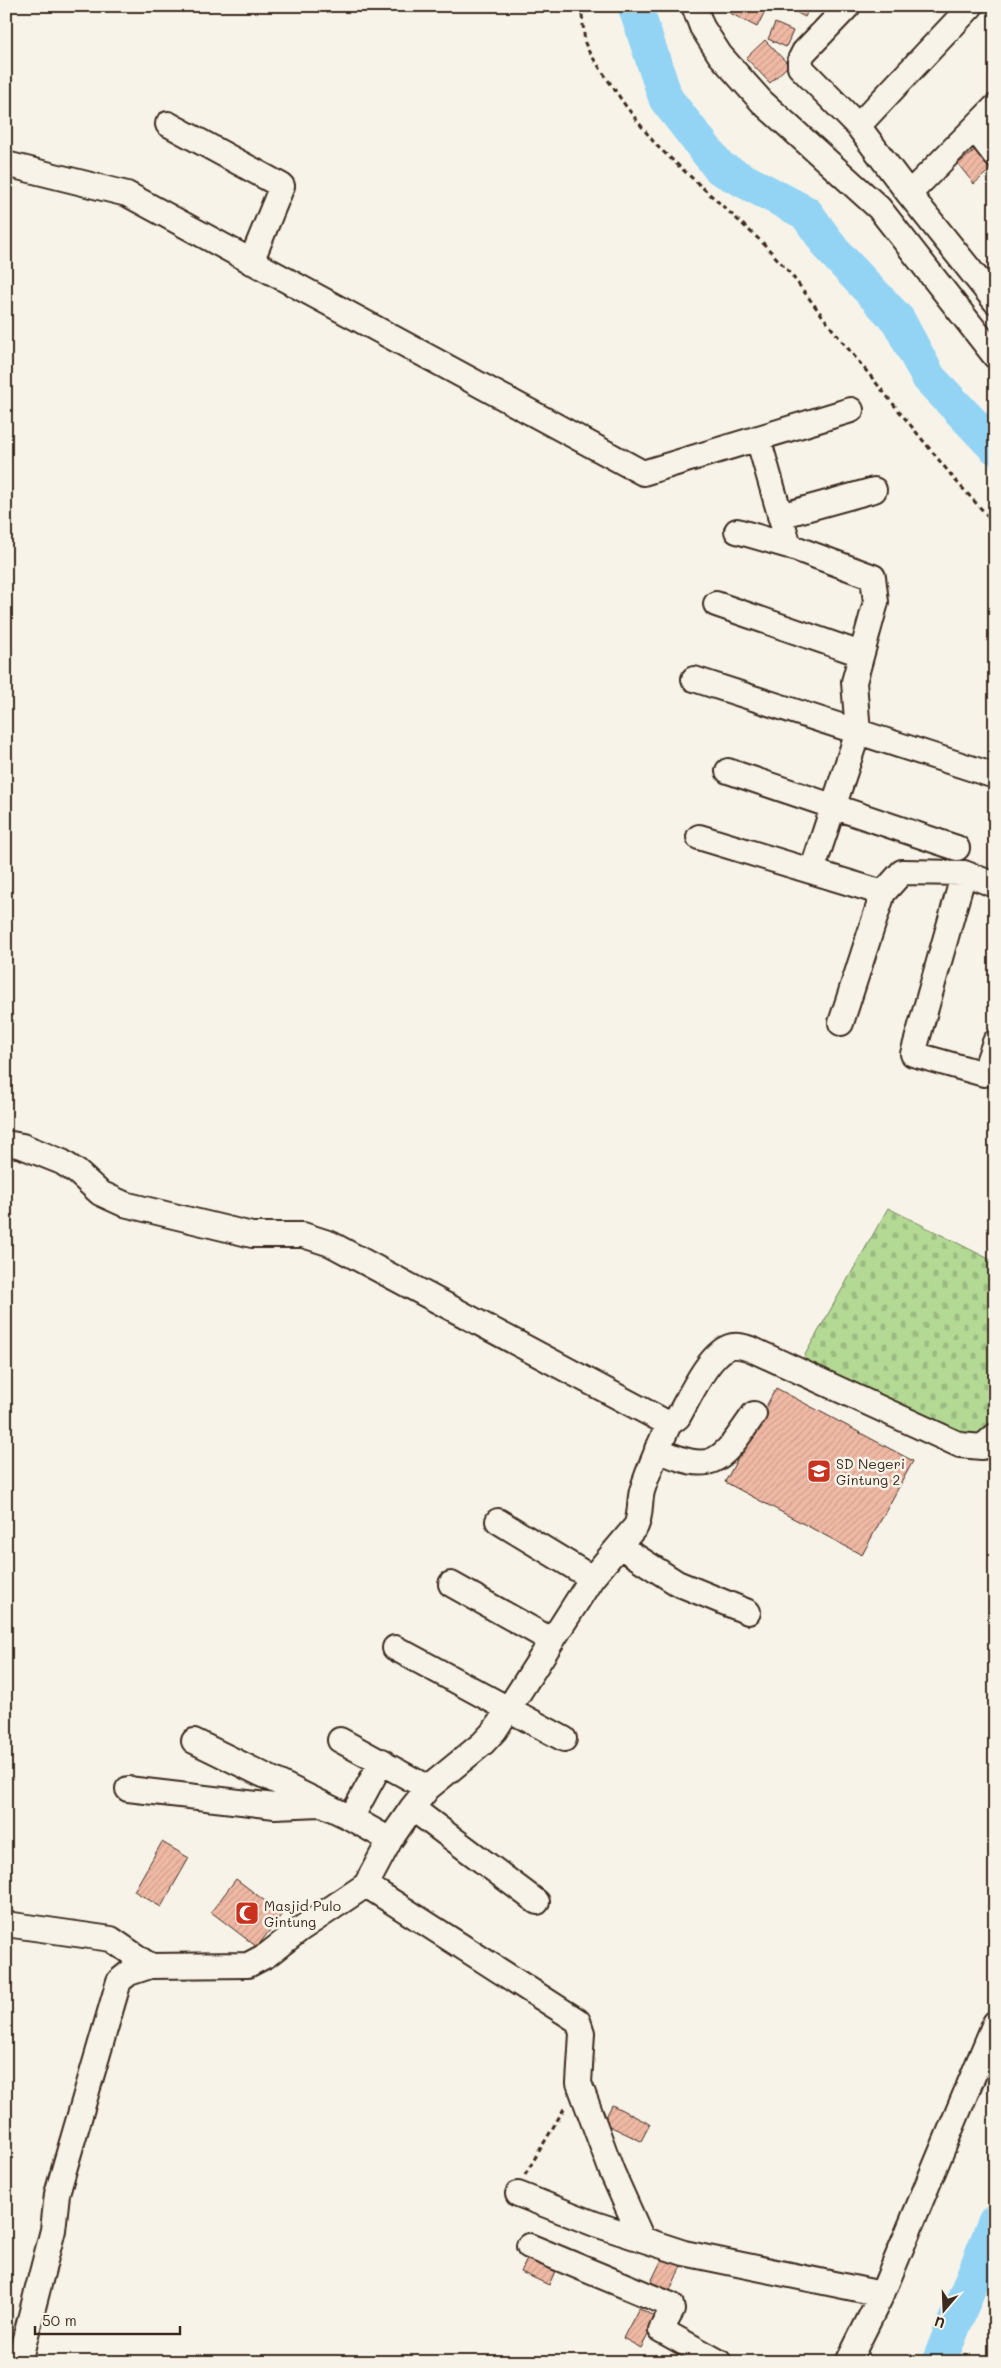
<svg xmlns="http://www.w3.org/2000/svg" width="1001" height="2368" font-family="Mali,sans-serif">
	<style>
		.cemetery { fill: url(#cemetery-stones); stroke: #77825a }
		.lines { fill: none; stroke-linecap: round; stroke-linejoin: round }
		.river { stroke: #93d4f5; stroke-width: 35 }
		.building { fill: url(#building-hatch); stroke: #3b2a1e }
		.minor-casing { stroke: #3b2a1e; stroke-width: 28 }
		.path { stroke: #3b2a1e; stroke-width: 3; stroke-dasharray: 5 4; stroke-linecap: butt }
		.minor { stroke: #f7f3e8; stroke-width: 24 }
		.labels { text-anchor: middle; dominant-baseline: central; stroke-width: 5; stroke-linejoin: round; paint-order: stroke }
		.poi-label { font-size: 14px; fill: #3b2a1e; stroke: #f7f3e8; text-anchor: start }
	</style>
	<defs>
		<pattern id="cemetery-stones" width="16" height="16" patternUnits="userSpaceOnUse" patternTransform="scale(1.25)"><rect width="16" height="16" fill="#b3d995"/><path d="M2 7V4a2 2 0 0 1 4 0v3zM10 15v-3a2 2 0 0 1 4 0v3z" fill="#9bba80"/></pattern>
		<pattern id="building-hatch" width="6" height="6" patternUnits="userSpaceOnUse" patternTransform="scale(1.25)"><rect width="6" height="6" fill="#f0b9a5"/><path d="M-1 1l2-2M0 6l6-6M5 7l2-2" fill="none" stroke="#cf9f8e"/></pattern>
	</defs>
	<rect width="100%" height="100%" fill="#f7f3e8"/>
	<filter id="ink" filterUnits="userSpaceOnUse"><feTurbulence type="fractalNoise" baseFrequency=".02" numOctaves="2"/><feDisplacementMap in="SourceGraphic" scale="10" xChannelSelector="R" yChannelSelector="G"/><feConvolveMatrix kernelMatrix="1 2 1 2 8 2 1 2 1" color-interpolation-filters="sRGB"/></filter>
	<g filter="url(#ink)">
		<path class="cemetery" d="M888,1208l107,54v163l-23,32 -179,-81z"/>
		<g class="lines">
			<path class="river" d="M635,6l31,93 54,69 86,45 27,38 65,69 31,58 66,69
				M939,2362l56,-140"/>
		</g>
		<path class="building" d="M734,6h21l10,5 -8,16 -27,-14z
			M784,6h26l-5,11z
			M775,23l18,8 -7,16 -18,-8z
			M765,40l24,25 -19,18 -24,-25z
			M977,148l16,19 -19,17 -16,-20z
			M776,1388l137,73 -51,94 -137,-73z
			M162,1842l27,16 -28,49 -27,-16z
			M236,1879l46,35 -25,33 -46,-35z
			M612,2105l38,19 -9,17 -38,-18z
			M663,2257l18,9 -15,33 -19,-9z
			M527,2259l28,12 -6,14 -28,-13z
			M639,2308l18,10 -16,30 -18,-10z"/>
		<g class="lines">
			<g class="minor-casing">
				<path id="minor" d="M694,6l8,21 18,28 42,47 117,106 116,148
					M848,6l-44,46 -4,8v7l58,59 51,68 86,107
					M168,124l114,62 -31,76
					M858,126l113,-120
					M975,129l20,26
					M6,164l121,30 516,279 208,-63
					M909,194l86,-87
					M758,438l31,108 84,31 3,25 -22,80 4,50 -46,139
					M780,516l94,-26
					M737,531l52,15
					M716,604l145,50
					M694,679l301,97
					M728,771l229,77
					M699,837l184,56 19,-21 62,1 31,12
					M964,873l-51,181 71,20 11,-32
					M841,1023l42,-130
					M6,1143l16,3 40,16 15,10 23,21 24,11 128,31h51l28,9 338,180 9,-7c11,-19 30,-62 51,-70 8,-3 16,0 24,3l207,95 22,2 13,-11
					M657,1449c57,28 65,11 97,-35
					M498,1521l94,57
					M621,1547l56,36 71,29
					M451,1584l100,56
					M395,1648l169,91
					M340,1740l88,48
					M194,1741l157,77 39,22
					M128,1789l147,17 45,-2
					M412,1808l125,94
					M351,1818l31,-57
					M366,1885l212,136 4,12 -3,50 33,89 30,67
					M6,1924l105,15 39,27
					M518,2194l77,30 89,29 198,41
					M529,2246l142,59 1,5 -11,20 58,32
					M19,2362l34,-132 4,-36 62,-213 10,-8 21,-7 98,-1 19,-10 32,-25 67,-45 24,-45 22,-32 16,-20 55,-45 12,-13 97,-152 44,-52c5,-11 3,-23 6,-35 7,-23 17,-45 27,-67
					M848,2362l34,-68 113,-271"/>
			</g>
			<path class="path" d="M581,6l4,37 4,9 36,53 31,40 107,98 27,30 43,57 123,151 39,43
				M525,2175l40,-68"/>
			<use href="#minor" class="minor"/>
		</g>
	</g>
	<defs>
		<g id="school-square" transform="scale(1.25)"><rect x="-9" y="-9" width="18" height="18" rx="4" fill="#c8321e" stroke="#f7f3e8"/><path d="M0-5L7-2L0 1L-7-2ZM-4 1L0 2.5L4 1V4Q0 6-4 4Z" fill="#fff"/></g>
		<g id="mosque-square" transform="scale(1.25)"><rect x="-9" y="-9" width="18" height="18" rx="4" fill="#c8321e" stroke="#f7f3e8"/><path d="M3.5-4.9A6 6 0 1 0 3.5 4.9A5 5 0 1 1 3.5-4.9Z" fill="#fff"/></g>
	</defs>
	<g fill-rule="evenodd">
		<use href="#school-square" x="819" y="1471"/>
		<use href="#mosque-square" x="247" y="1913"/>
	</g>
	<g class="labels">
		<g class="poi-label">
			<text x="836" y="1463">SD Negeri<tspan x="836" dy="16">Gintung 2</tspan></text>
			<text x="264" y="1905">Masjid Pulo<tspan x="264" dy="16">Gintung</tspan></text>
		</g>
	</g>
	<rect width="1001" height="2368" fill="none" stroke="#f7f3e8" stroke-width="25"/>
	<rect x="12" y="12" width="976" height="2343" fill="none" stroke="#3b2a1e" stroke-width="2" filter="url(#ink)"/>
	<g transform="translate(944 2310) rotate(199)" stroke="#f7f3e8" stroke-width="4" paint-order="stroke">
	<path d="M0-4L9 19L0 12L-9 19Z" fill="#3b2a1e"/>
	<text y="-8" font-size="14" font-weight="bold" text-anchor="middle" fill="#3b2a1e">U</text>
	</g>
	<path d="M35 2326v8h145v-8" fill="none" stroke="#3b2a1e" stroke-width="2.5"/>
	<text x="42" y="2326" font-size="15" fill="#3b2a1e" stroke="#f7f3e8" stroke-width="4" paint-order="stroke">50 m</text>
</svg>
